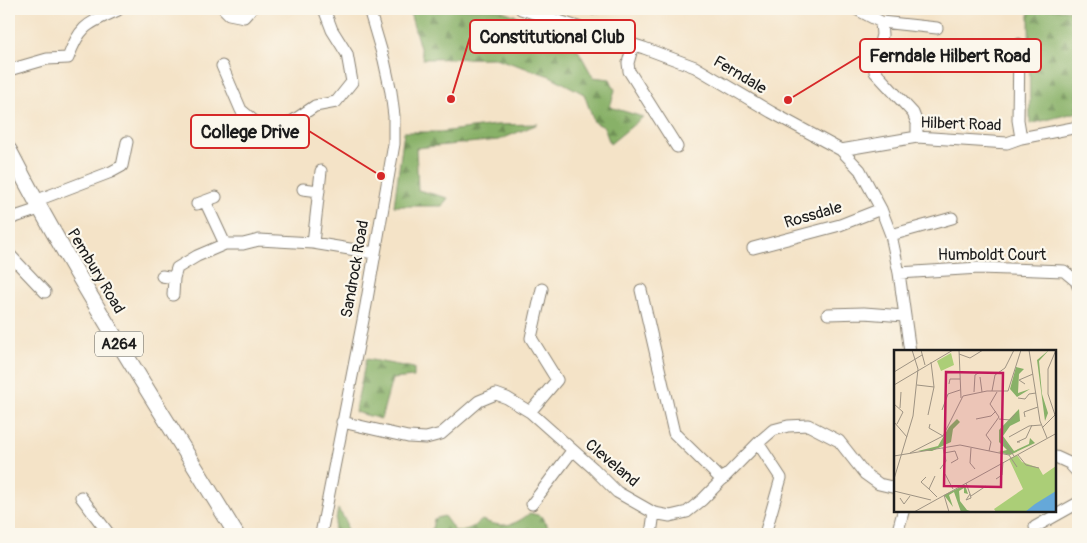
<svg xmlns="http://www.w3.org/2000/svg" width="1087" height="543" font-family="Pangolin,sans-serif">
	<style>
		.forest { fill: url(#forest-firs); stroke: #526642 }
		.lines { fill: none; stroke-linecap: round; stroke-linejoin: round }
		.minor-casing { stroke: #888072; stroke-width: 13 }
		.major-casing { stroke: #888072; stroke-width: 17 }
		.minor { stroke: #fff; stroke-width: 11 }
		.major { stroke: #fff; stroke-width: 15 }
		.labels { text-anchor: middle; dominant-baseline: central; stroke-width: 4.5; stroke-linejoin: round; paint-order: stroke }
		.shield { fill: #fbf7ec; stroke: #5f5e5a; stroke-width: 1 }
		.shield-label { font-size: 15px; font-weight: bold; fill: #1c1c1c }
		.street-label { font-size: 16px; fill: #1c1c1c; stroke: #fbf7ec }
		.inset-road { fill: none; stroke: #9e9383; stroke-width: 1 }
		.view { fill: #c2185b; fill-opacity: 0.15; stroke: #c2185b; stroke-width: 2.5 }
		.inset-edge { fill: none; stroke: #1c1c1c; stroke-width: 2.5 }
		.leader { fill: none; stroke: #d62828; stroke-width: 2 }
		.callout-dot { fill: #d62828; stroke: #fbf7ec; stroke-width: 2 }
		.callout { fill: #fbf7ec; stroke: #d62828; stroke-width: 2 }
		.callout-label { font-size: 18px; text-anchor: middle; font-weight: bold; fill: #1c1c1c }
	</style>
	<defs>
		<pattern id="forest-firs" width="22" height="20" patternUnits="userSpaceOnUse" patternTransform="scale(1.25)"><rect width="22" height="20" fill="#88b168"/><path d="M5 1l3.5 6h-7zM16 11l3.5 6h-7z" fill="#6e8f55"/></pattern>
	</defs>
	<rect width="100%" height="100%" fill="#fbf7ec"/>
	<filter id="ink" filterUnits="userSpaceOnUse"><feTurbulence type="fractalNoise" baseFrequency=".02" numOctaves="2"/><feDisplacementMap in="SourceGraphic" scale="10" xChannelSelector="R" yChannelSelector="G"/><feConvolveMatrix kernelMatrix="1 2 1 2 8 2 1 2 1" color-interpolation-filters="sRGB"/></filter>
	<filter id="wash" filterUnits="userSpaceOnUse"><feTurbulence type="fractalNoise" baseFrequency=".0096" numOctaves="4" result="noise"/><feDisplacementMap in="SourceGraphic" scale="20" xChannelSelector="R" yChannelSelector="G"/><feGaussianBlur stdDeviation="1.12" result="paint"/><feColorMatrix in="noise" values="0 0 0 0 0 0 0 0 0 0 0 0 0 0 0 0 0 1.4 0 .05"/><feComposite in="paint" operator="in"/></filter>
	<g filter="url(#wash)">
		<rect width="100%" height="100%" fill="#f4e3c7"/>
		<path class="forest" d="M409,9h88l72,25 24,43 17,2 5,11 -5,17 33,10 -33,27 -6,-17 -10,-5 -10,-28 -34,-18 -55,-18 -72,1z
			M1029,9l49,1v102l-48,12z
			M538,124l-39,16 -83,8 2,42 30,8 -6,8h-48l10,-74h36l55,-7z
			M366,359l48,9v9l-22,2 -11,40 -26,-7z
			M338,509l8,12 1,13h-14z
			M530,513l11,3 8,12 12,6h-130l3,-15 10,-3 11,15c11,0 18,-3 27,-11 20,8 31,7 48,-7z"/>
	</g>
	<g filter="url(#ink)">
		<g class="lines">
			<g class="minor-casing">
				<path id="minor" d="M224,9l5,5 15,3 7,-8
					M521,9l123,39 51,19 76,45 70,38 19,20 21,39 10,26 8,38 11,79
					M593,9h1
					M856,9l25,13 1,13 -7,27v10l38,41 4,10v14
					M881,22l56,6
					M1019,44l-1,76 3,18
					M633,45l-5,18 1,8 48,76
					M222,66l19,44 19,16 24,1 31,-21 21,-4 16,-20 -5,-28 -15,-24 -8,-21
					M9,70l38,-11 21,-1c12,-33 19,-34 50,-48
					M841,150l76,-13 90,6 14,-5 57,-11
					M303,189l16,2
					M35,201l76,-29 11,-6 5,-24
					M205,201l20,43
					M197,204l19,-7
					M9,219l30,-10
					M891,235l61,-17
					M313,243l8,-72
					M753,248l87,-23 41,-16
					M9,254l36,38
					M899,273l80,-5 85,3 12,10 2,5
					M162,276l12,2
					M641,290l33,143 48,47
					M173,295l1,-17 3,-10 20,-12 28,-12h18l16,-4 54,3 61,10
					M828,314l36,-1 40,3
					M530,412l27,-32 -26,-42 11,-49
					M342,422l66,15 18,1 15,-4 38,-33 17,-7 11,4 23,14 63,56 24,24 37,21 16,3 17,-4 15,-12 56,-57 15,-13 15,-4 20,-1 31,16 26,33 14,10 17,4
					M758,443l23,35 -16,56
					M1056,457l13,6 9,10
					M81,497l28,37
					M532,504l40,-53
					M1035,527l43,-24
					M321,534l45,-229 28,-161v-28l-3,-24 -7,-32 -15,-51
					M651,534l3,-21
					M897,534l6,-22"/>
			</g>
			<g class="major-casing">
				<path id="major" d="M9,150c68,132 150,257 227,384"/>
			</g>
			<use href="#minor" class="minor"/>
			<use href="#major" class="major"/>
		</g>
	</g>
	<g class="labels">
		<rect class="shield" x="95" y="331.5" width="48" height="25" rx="4"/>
		<g class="shield-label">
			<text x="119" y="344">A264</text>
		</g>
		<g class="street-label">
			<text transform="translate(740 75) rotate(31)">Ferndale</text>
			<text transform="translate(961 124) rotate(2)">Hilbert Road</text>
			<text transform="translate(813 215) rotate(-16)">Rossdale</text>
			<text x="992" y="255">Humboldt Court</text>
			<text transform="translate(355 269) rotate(-80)">Sandrock Road</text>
			<text transform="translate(96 271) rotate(59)">Pembury Road</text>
			<text transform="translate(612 463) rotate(40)">Cleveland</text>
		</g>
	</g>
	<g transform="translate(894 350)">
		<rect width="162" height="162" fill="#f4e3c7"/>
		<path d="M155,0l-10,11 3,33 6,19 -3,8 -8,-61zM122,17l8,2 -5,5 -1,19 12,-4 -13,8 -7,-8zM125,59l1,12 -10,5 -7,10 11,15 15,-7 1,-6 5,5 -25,12 -12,-3 9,-2 -8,-8v-12zM63,69l3,3 -7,7 -2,13 -19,9h-14l20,-5 11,-19zM71,135l3,9 -4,-1v-5l-5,3 1,10 7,9 6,2h-12l-7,-20 -5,3 4,12 -9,-12z" fill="#88b168"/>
		<path d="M123,105l5,7 17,6 4,7 13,-9v46h-60l-2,-3 29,-20 -14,-30z" fill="#abce77"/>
		<path d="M57,3l3,12 -13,6 -4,-10z" fill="#abce77"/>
		<path d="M162,141v21h-31l10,-8z" fill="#65a8d9"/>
		<path class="inset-road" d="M27,0l4,15M65,0l2,48M135,0l11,71 7,17M65,4l11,4 13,-8M0,22l28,-17M86,27l2,15M55,34l1,-5h10M131,34l-6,-4 14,-6M0,35l59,-35M23,35l17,2M98,41l3,-16 10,-7 9,-18M80,42l1,-17 5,-3M124,48l7,1 4,-5 7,-1M0,54l9,8 -6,12M6,58l1,-16M48,60l6,-16 12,-4M34,65l6,-28 -3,-25M131,67l-1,-5 14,-5M82,69l15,-3 5,-5M105,69l11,1 5,-6M0,72l13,15M36,74l-1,4 14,8M148,78l13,-13 -7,-21v-25l8,-19M115,87l20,-11 12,-1M107,88l13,18M126,92h-3l9,-4 6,-13M77,98l-1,15 5,6M95,101l2,-9 -5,-7 13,-18 -9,-13 7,-12M16,103l33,-17 20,-40 24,-5h21l13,-41M50,103l11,-2 3,8 -7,4M124,105l8,10 13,3M0,106l66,-11 49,10 8,12M46,119l6,-8 -3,-13M51,124l8,15M41,126l-6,13 8,8M32,127l-5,5 8,7M0,129l19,-63 5,-47 -6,-19M102,129l6,-4 1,-13M72,133l4,11 -4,6 5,-2 -1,-4M0,141l37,9M50,145l5,17M77,146l15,-10M6,148l4,6 6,-8M20,162l143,-79"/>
		<path class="view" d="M52,22l57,1 -2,114 -57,-1z"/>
		<rect width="162" height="162" class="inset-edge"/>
	</g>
	<path class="leader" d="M451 99L470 37M788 100L860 56M381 176L309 131"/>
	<g class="callout-dot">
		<circle cx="451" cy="99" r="5"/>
		<circle cx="788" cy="100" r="5"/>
		<circle cx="381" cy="176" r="5"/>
	</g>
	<g class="callout">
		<rect x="470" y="20" width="165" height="33" rx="5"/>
		<rect x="860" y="39" width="181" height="33" rx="5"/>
		<rect x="191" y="115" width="118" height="33" rx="5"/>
	</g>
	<g class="callout-label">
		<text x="552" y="43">Constitutional Club</text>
		<text x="950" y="62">Ferndale Hilbert Road</text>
		<text x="250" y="138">College Drive</text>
	</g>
	<rect width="1087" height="543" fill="none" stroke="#fbf7ec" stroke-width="30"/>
</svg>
